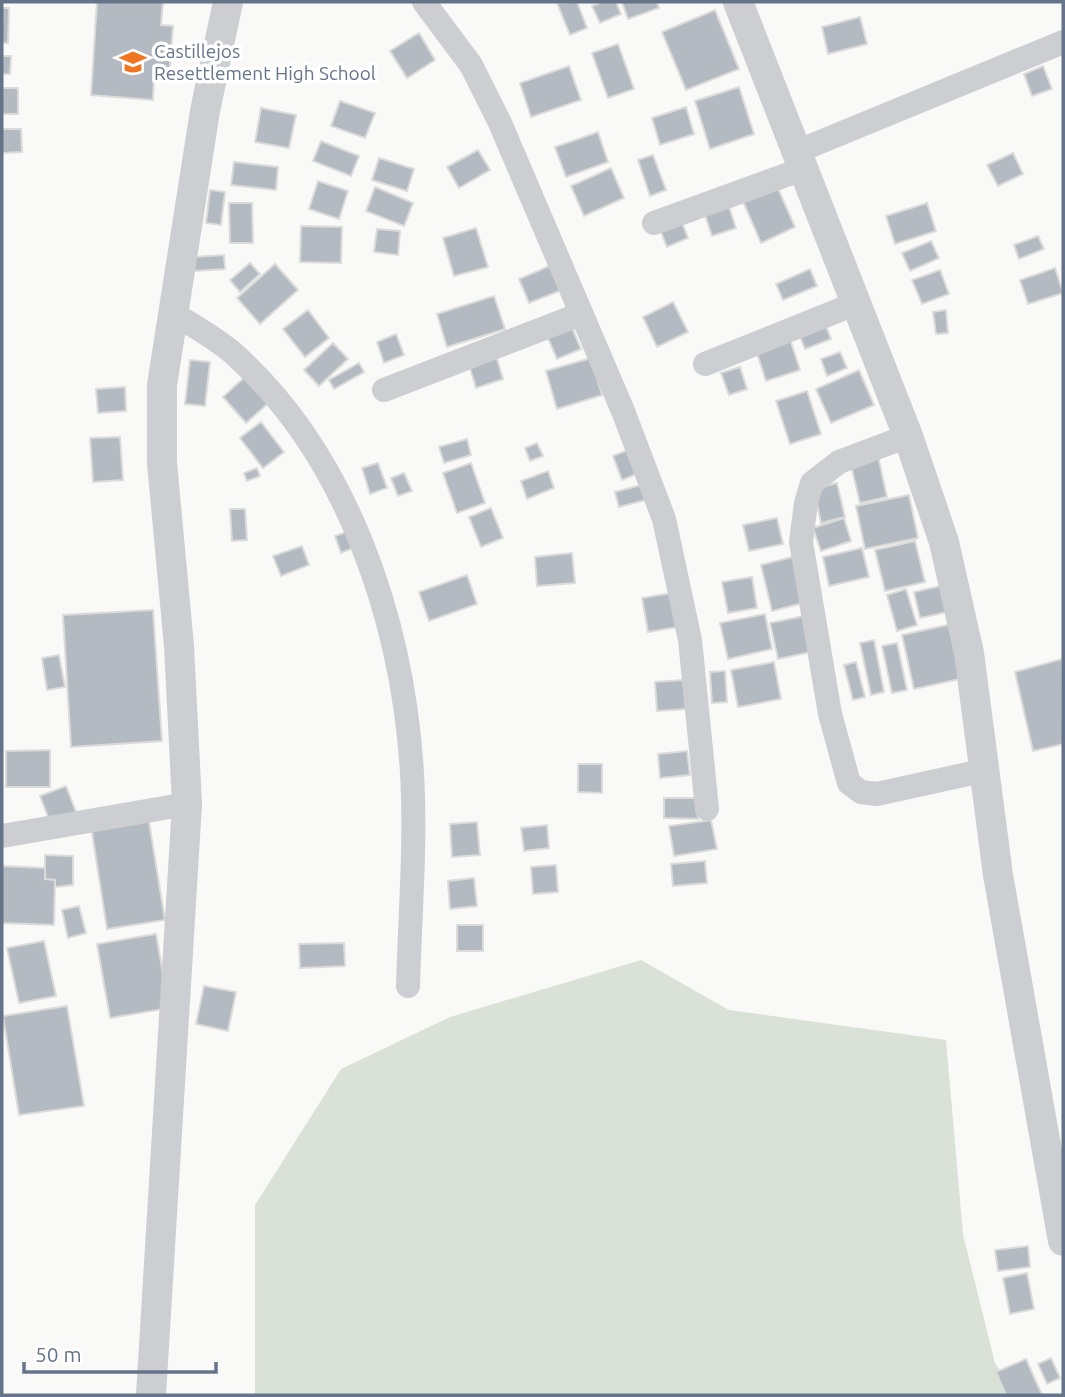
<svg xmlns="http://www.w3.org/2000/svg" width="1065" height="1397" font-family="Ubuntu,sans-serif">
	<style>
		.green { fill: #dae2d7 }
		.building { fill: #b4bac1; stroke: #dbdbd9; stroke-width: 2 }
		.lines { fill: none; stroke-linecap: round; stroke-linejoin: round }
		.minor { stroke: #ccced2; stroke-width: 24 }
		.tertiary { stroke: #ccced2; stroke-width: 30 }
		.labels { text-anchor: middle; dominant-baseline: central; stroke-width: 7; stroke-linejoin: round; paint-order: stroke }
		.poi-label { font-size: 19px; fill: #66748a; stroke: #fff; text-anchor: start }
	</style>
	<rect width="100%" height="100%" fill="#f9f9f7"/>
	<path class="green" d="M641,960l88,50 217,30 17,194 32,129 21,32h-761v-190l86,-136 109,-52z"/>
	<path class="building" d="M97,2h66l-2,23 12,1 -4,54 -15,-1 -1,21 -62,-5z
		M577,2l10,26 -17,7 -13,-32z
		M602,2h14l5,12 -21,9 -8,-17z
		M622,2h35l2,6 -31,11z
		M2,8h7l-1,35h-6z
		M715,10l24,59 -53,21 -24,-58z
		M860,17l7,27 -39,10 -6,-27z
		M419,33l16,27 -28,18 -17,-27z
		M618,44l16,45 -26,9 -16,-45z
		M2,56h9l-1,18h-8z
		M569,66l12,34 -50,17 -11,-34z
		M1043,66l9,23 -20,7 -8,-22z
		M739,87l15,47 -44,15 -15,-48z
		M2,88h16v26h-16z
		M340,101l35,12 -10,25 -34,-12z
		M686,107l8,27 -34,11 -8,-27z
		M261,108l35,7 -7,33 -34,-6z
		M2,129h19l1,23 -20,1z
		M598,132l10,30 -42,15 -11,-30z
		M321,141l38,15 -8,20 -38,-15z
		M478,150l12,20 -31,18 -12,-21z
		M1013,153l10,21 -25,12 -11,-21z
		M653,155l13,35 -16,6 -12,-36z
		M379,158l35,11 -7,22 -35,-11z
		M234,162l44,5 -2,23 -45,-5z
		M611,168l13,30 -40,18 -13,-30z
		M318,181l30,10 -9,28 -30,-10z
		M776,184l19,43 -34,16 -19,-44z
		M375,187l38,16 -9,23 -38,-15z
		M210,190l15,2 -4,33 -15,-2z
		M726,198l10,30 -24,8 -10,-30z
		M229,203h23l1,40h-23z
		M927,203l9,28 -41,13 -9,-28z
		M680,218l8,20 -21,9 -8,-20z
		M301,226l41,1 -1,36 -41,-1z
		M476,228l12,39 -34,9 -11,-38z
		M377,229l23,2 -2,24 -24,-3z
		M1038,236l6,13 -25,10 -5,-14z
		M931,241l8,17 -29,13 -8,-18z
		M224,255l1,14 -31,2v-14z
		M250,263l10,11 -20,18 -10,-12z
		M275,264l23,26 -38,34 -23,-26z
		M552,265l10,25 -33,13 -10,-24z
		M1055,268l8,25 -35,11 -8,-24z
		M810,269l7,17 -34,14 -7,-16z
		M940,270l9,24 -27,10 -10,-24z
		M494,296l11,33 -58,18 -10,-33z
		M673,302l15,30 -31,15 -14,-30z
		M308,310l21,28 -24,19 -22,-28z
		M946,310l2,23 -12,1 -3,-22z
		M569,321l12,28 -24,10 -12,-28z
		M824,321l7,18 -26,10 -7,-18z
		M396,334l8,21 -20,8 -7,-21z
		M789,336l11,34 -34,11 -11,-34z
		M333,343l15,16 -29,27 -15,-16z
		M494,349l9,30 -27,9 -9,-30z
		M840,352l7,16 -20,8 -6,-17z
		M591,358l11,37 -45,14 -11,-38z
		M190,360l20,2 -5,44 -20,-2z
		M359,363l5,9 -30,17 -5,-9z
		M740,367l7,22 -18,6 -8,-22z
		M859,370l15,35 -43,18 -15,-34z
		M249,373l24,26 -27,24 -23,-26z
		M125,387l1,24 -28,2 -2,-24z
		M807,391l14,43 -31,10 -14,-43z
		M261,422l23,30 -21,16 -23,-30z
		M120,437l3,43 -30,2 -3,-44z
		M467,439l4,16 -27,8 -5,-16z
		M537,443l6,13 -13,5 -5,-13z
		M630,449l9,24 -17,7 -9,-24z
		M878,456l9,41 -27,6 -10,-42z
		M378,463l9,25 -17,6 -8,-26z
		M471,463l14,40 -28,10 -14,-40z
		M257,468l3,8 -13,5 -3,-8z
		M548,471l6,17 -27,11 -6,-18z
		M404,473l8,18 -14,5 -7,-18z
		M837,483l8,34 -24,6 -7,-34z
		M645,484l4,15 -30,8 -4,-15z
		M909,495l9,43 -53,11 -9,-43z
		M491,508l12,30 -22,9 -12,-30z
		M230,509h15l2,31 -15,1z
		M777,518l6,26 -34,7 -6,-26z
		M844,518l7,23 -30,10 -8,-23z
		M352,530l6,16 -17,7 -6,-17z
		M915,541l10,41 -40,9 -10,-41z
		M302,546l7,19 -28,11 -8,-20z
		M862,548l7,29 -40,9 -6,-29z
		M572,553l3,30 -38,3 -2,-29z
		M796,556l11,46 -35,9 -11,-46z
		M467,575l10,29 -48,17 -10,-29z
		M752,577l5,31 -29,5 -6,-31z
		M941,586l6,26 -27,6 -6,-26z
		M906,589l11,36 -20,6 -10,-36z
		M672,593l6,34 -30,5 -6,-34z
		M153,610l9,131 -91,6 -8,-132z
		M765,614l7,35 -44,10 -8,-36z
		M804,616l7,36 -33,7 -8,-36z
		M952,624l12,54 -50,11 -12,-54z
		M874,640l10,52 -13,3 -11,-52z
		M897,643l10,47 -15,3 -10,-47z
		M59,655l6,32 -18,3 -5,-32z
		M1062,659l1,85 -30,7 -18,-79z
		M774,662l7,37 -43,8 -7,-37z
		M856,662l9,35 -12,3 -9,-35z
		M725,671l2,31 -15,1 -2,-31z
		M683,680l3,29 -29,2 -2,-29z
		M50,750v37h-44v-36z
		M687,751l3,24 -30,3 -2,-24z
		M578,764h24v29l-24,-1z
		M66,786l10,26 -26,10 -10,-26z
		M664,798h34v21l-34,-1z
		M148,816l17,104 -58,9 -16,-103z
		M711,820l6,29 -43,7 -5,-30z
		M477,822l3,33 -28,2 -2,-33z
		M547,825l2,23 -25,3 -3,-23z
		M45,855l28,1v29l-18,2v-7l-10,-1z
		M705,861l2,22 -34,3 -2,-22z
		M556,865l2,27 -25,2 -2,-27z
		M2,866l43,2v11l10,1 -1,45 -52,-2z
		M474,878l3,28 -27,3 -2,-28z
		M79,906l7,27 -18,5 -6,-28z
		M457,925h26v26h-26z
		M156,934l13,74 -59,10 -13,-74z
		M44,941l12,55 -37,7 -12,-55z
		M344,943l1,23 -45,2 -1,-24z
		M204,986l32,6 -8,39 -32,-7z
		M67,1006l17,100 -65,9 -16,-99z
		M1028,1246l2,21 -32,4 -3,-21z
		M1027,1273l7,36 -24,5 -7,-36z
		M1051,1358l9,20 -13,6 -9,-20z
		M1026,1359l16,36h-36l-10,-23z"/>
	<g class="lines">
		<path class="minor" d="M424,2l47,63 29,58 123,288 41,108 26,121 17,169
			M796,152l267,-110
			M654,223l149,-54
			M173,313c20,13 43,25 61,41 115,103 169,270 178,419 4,70 -2,142 -4,213
			M705,364l152,-61
			M384,390l197,-76
			M908,436l-69,26 -27,21 -6,20 -5,39 29,172 19,69 12,9 16,2 109,-24
			M2,836l185,-32"/>
		<path class="tertiary" d="M738,2l170,434 36,106 25,111 29,222 65,366
			M151,1395l36,-591 -8,-158 -17,-183v-78l43,-274 23,-109"/>
	</g>
	<defs>
		<g id="school-bare" transform="scale(2.1)"><path d="M0-5L7-2L0 1L-7-2ZM-4 1L0 2.5L4 1V4Q0 6-4 4Z" fill="#f1751f" stroke="#fff" stroke-width="2.5" paint-order="stroke"/></g>
	</defs>
	<g fill-rule="evenodd">
		<use href="#school-bare" x="133" y="62"/>
	</g>
	<g class="labels">
		<g class="poi-label">
			<text x="154" y="51">Castillejos<tspan x="154" dy="22">Resettlement High School</tspan></text>
		</g>
	</g>
	<rect width="1065" height="1397" fill="none" stroke="#66748a" stroke-width="7"/>
	<path d="M24 1362v10h192v-10" fill="none" stroke="#66748a" stroke-width="3.5"/>
	<text x="35" y="1362" font-size="21" fill="#66748a" stroke="#ffffff" stroke-width="5" paint-order="stroke">50 m</text>
</svg>
